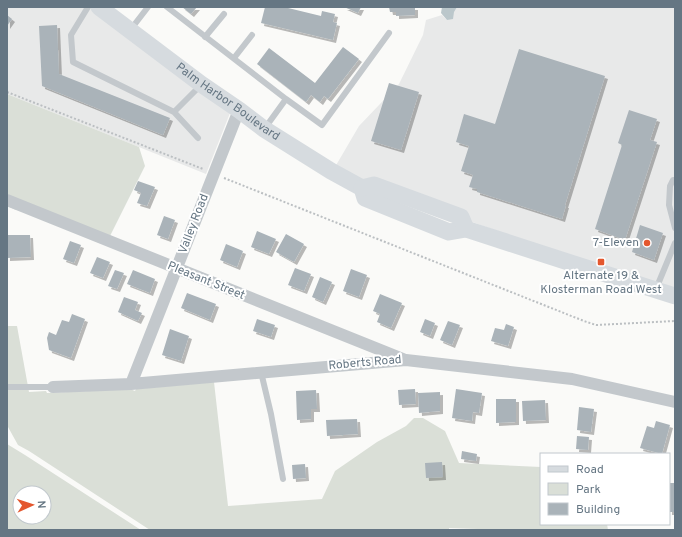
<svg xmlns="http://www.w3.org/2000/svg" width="682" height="537" font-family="Overpass,sans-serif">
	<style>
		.built { fill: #e8e9e9 }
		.green { fill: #dadfd7; fill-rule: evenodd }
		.water { fill: #bbc7cb }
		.building { fill: #aab3b9; filter: url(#shadow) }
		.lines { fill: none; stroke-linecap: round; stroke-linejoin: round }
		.path { stroke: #bbbfc2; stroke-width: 2; stroke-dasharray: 2 2; stroke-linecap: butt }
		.service { stroke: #c3c8cc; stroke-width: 6 }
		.minor { stroke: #c3c8cc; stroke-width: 12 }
		.secondary { stroke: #d6dbdf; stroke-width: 17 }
		.poi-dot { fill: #e4572e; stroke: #fff; stroke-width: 1.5 }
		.labels { text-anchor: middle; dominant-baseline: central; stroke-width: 4; stroke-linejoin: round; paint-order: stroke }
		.street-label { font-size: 12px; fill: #657683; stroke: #fff }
		.poi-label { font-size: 12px; fill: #657683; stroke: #fff; text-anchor: end }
	</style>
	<defs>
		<filter id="shadow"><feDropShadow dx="3" dy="3" stdDeviation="0" flood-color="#0004"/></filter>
	</defs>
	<rect width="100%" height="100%" fill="#fafaf8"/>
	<path class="built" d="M7,7h82l141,106 -24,61 -199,-80z
		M457,7h218v283l-102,-32 -179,-64 -59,-27 24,-41 40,-42 24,-49 3,-15 16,-5 5,5z"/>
	<path class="green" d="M7,94l132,53 6,19 -35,70 -68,-26h-26l-9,-4z
		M7,326h10l12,66 17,-1 1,2 83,-4 5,2 1,-2 78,-7 14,124 94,-7 13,-28 42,-29 29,-16 8,-8h9l22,13 14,32 82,4v57h66l1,6h-102l-57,-2v2h-299l-121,-79 -11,-6 -10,-18 -1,-1z
		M7,444l18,11 116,75h-134zM20,493h24v24h-24z"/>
	<path class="water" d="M442,7h15l-3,5 -1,7 -6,1 -6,-7z"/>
	<path class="building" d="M182,7h15l-6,7z
		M265,7l5,1v-1h14l37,9 1,-5 13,3 -2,8 4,1 -4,17 -72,-17z
		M344,7h17l-3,6z
		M389,7h26v8l-19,1v-4h-6z
		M7,15l5,4 -5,7z
		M57,25l2,49 111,44 -7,17 -121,-49 -3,-60z
		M343,47l16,12 -31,40 -4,-3 -4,6 -9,-7 -5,7 -49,-38 12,-16 46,35z
		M519,49l86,27 -40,129h1l-4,14 -85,-27v-3l-8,-2 4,-12 -12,-4 8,-25 -13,-4 8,-28 31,10z
		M389,83l30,9 -18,58 -30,-9z
		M629,110l28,9 -7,21 7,2 -32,98 -30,-11 27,-84 -4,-2z
		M138,181l17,6 -8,19 -10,-3 4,-10 -7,-3z
		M164,216l11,4 -7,19 -11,-4z
		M640,225l23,8 -9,27 -22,-8z
		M257,231l19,8 -7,15 -18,-7z
		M286,234l18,10 -10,18 -18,-10z
		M7,235h23l1,22 -24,1z
		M70,241l11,4 -7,18 -11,-4z
		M226,244l17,7 -6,16 -17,-7z
		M97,257l13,5 -7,16 -13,-5z
		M295,268l16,6 -7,17 -16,-6z
		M351,269l16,6 -8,22 -16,-6z
		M115,270l9,3 -7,16 -9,-3z
		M133,270l22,9 -5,14 -23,-9z
		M320,277l12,5 -9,20 -11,-5z
		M187,293l29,11 -6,16 -29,-12z
		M380,294l22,9 -11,25 -14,-6 3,-8 -7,-3z
		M124,297l14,5 -3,8 7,3 -4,8 -20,-9z
		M72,314l13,5 -14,39 -22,-8 -2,-12 2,-6 7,3 6,-15 7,2z
		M257,319l18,6 -4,12 -18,-6z
		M425,319l10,4 -5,13 -10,-4z
		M448,321l12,4 -8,20 -12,-5z
		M506,324l8,3 -6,19 -17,-5 4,-13 9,2z
		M170,329l19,7 -8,25 -19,-6z
		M415,389l1,15 -17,1 -1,-15z
		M456,389l26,4 -3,20 -6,-1 -1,9 -20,-3z
		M316,390l1,19h-6v10l-14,1 -1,-29z
		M440,392v19l-21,2 -1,-20z
		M496,399h20v23l-20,1z
		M545,400l1,20 -23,1 -1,-20z
		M579,407l15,2 -3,23 -14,-2z
		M357,419l1,15 -31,2 -1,-16z
		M656,421l14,4 -8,29 -22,-6 7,-22 7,2z
		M577,436l12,1 -1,13 -12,-1z
		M462,451l15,3 -1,7 -15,-2z
		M442,462l1,15 -17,1 -1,-15z
		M305,464l1,14 -13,1 -1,-14z
		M669,483h5v7h1v22h-6z"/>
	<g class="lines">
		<path class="path" d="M7,92l196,77
			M224,178l360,143 12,4 79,-4"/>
		<path class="service" d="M88,7l-17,28 2,27 101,50 27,-27
			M167,7l119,92 -21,29
			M131,29l17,-22
			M205,37l19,-23
			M234,58l18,-23
			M286,99l36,26 67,-92
			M174,112l24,26
			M675,180h-2l-3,6 -1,19 6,23
			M656,289l19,-46
			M261,372l10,42 12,65
			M7,387h46"/>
		<path class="minor" d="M7,200l396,159
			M131,384l108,-274
			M53,387l78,-3 275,-24 166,19 103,23"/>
		<g class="secondary">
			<path id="s1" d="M99,7l102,77 38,26 25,19 67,42 31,17 3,10 84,34 17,-3 105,34 104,33"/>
			<path d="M362,188l12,-3 87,32 5,12"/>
		</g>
	</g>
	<g class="poi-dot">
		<circle cx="647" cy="243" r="4"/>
		<rect x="597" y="258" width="8" height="8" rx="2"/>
	</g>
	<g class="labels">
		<g class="street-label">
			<text stroke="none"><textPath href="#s1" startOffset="160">Palm Harbor Boulevard</textPath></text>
			<text transform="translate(194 224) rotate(-69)">Valley Road</text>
			<text transform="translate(206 281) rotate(22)">Pleasant Street</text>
			<text transform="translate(365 363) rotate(-5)">Roberts Road</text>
		</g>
		<g class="poi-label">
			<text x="639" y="243">7-Eleven</text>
			<text x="601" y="276" text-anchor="middle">Alternate 19 &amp;<tspan x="601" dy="14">Klosterman Road West</tspan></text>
		</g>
	</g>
	<rect width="682" height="537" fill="none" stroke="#657683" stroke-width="16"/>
	<rect x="540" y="453" width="130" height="72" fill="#ffffff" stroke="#c1c8cd"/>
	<rect x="548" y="466" width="20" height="6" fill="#d6dbdf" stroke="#c1c8cd"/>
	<text x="576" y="473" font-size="12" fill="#657683">Road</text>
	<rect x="548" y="483" width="20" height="12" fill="#dadfd7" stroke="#c1c8cd"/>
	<text x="576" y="493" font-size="12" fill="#657683">Park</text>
	<rect x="548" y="503" width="20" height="12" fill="#aab3b9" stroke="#c1c8cd"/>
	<text x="576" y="513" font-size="12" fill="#657683">Building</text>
	<g transform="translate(32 505) rotate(87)"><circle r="19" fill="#ffffff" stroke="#c1c8cd"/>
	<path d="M0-3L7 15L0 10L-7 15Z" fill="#e4572e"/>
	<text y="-6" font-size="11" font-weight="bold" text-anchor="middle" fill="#657683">N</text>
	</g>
</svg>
